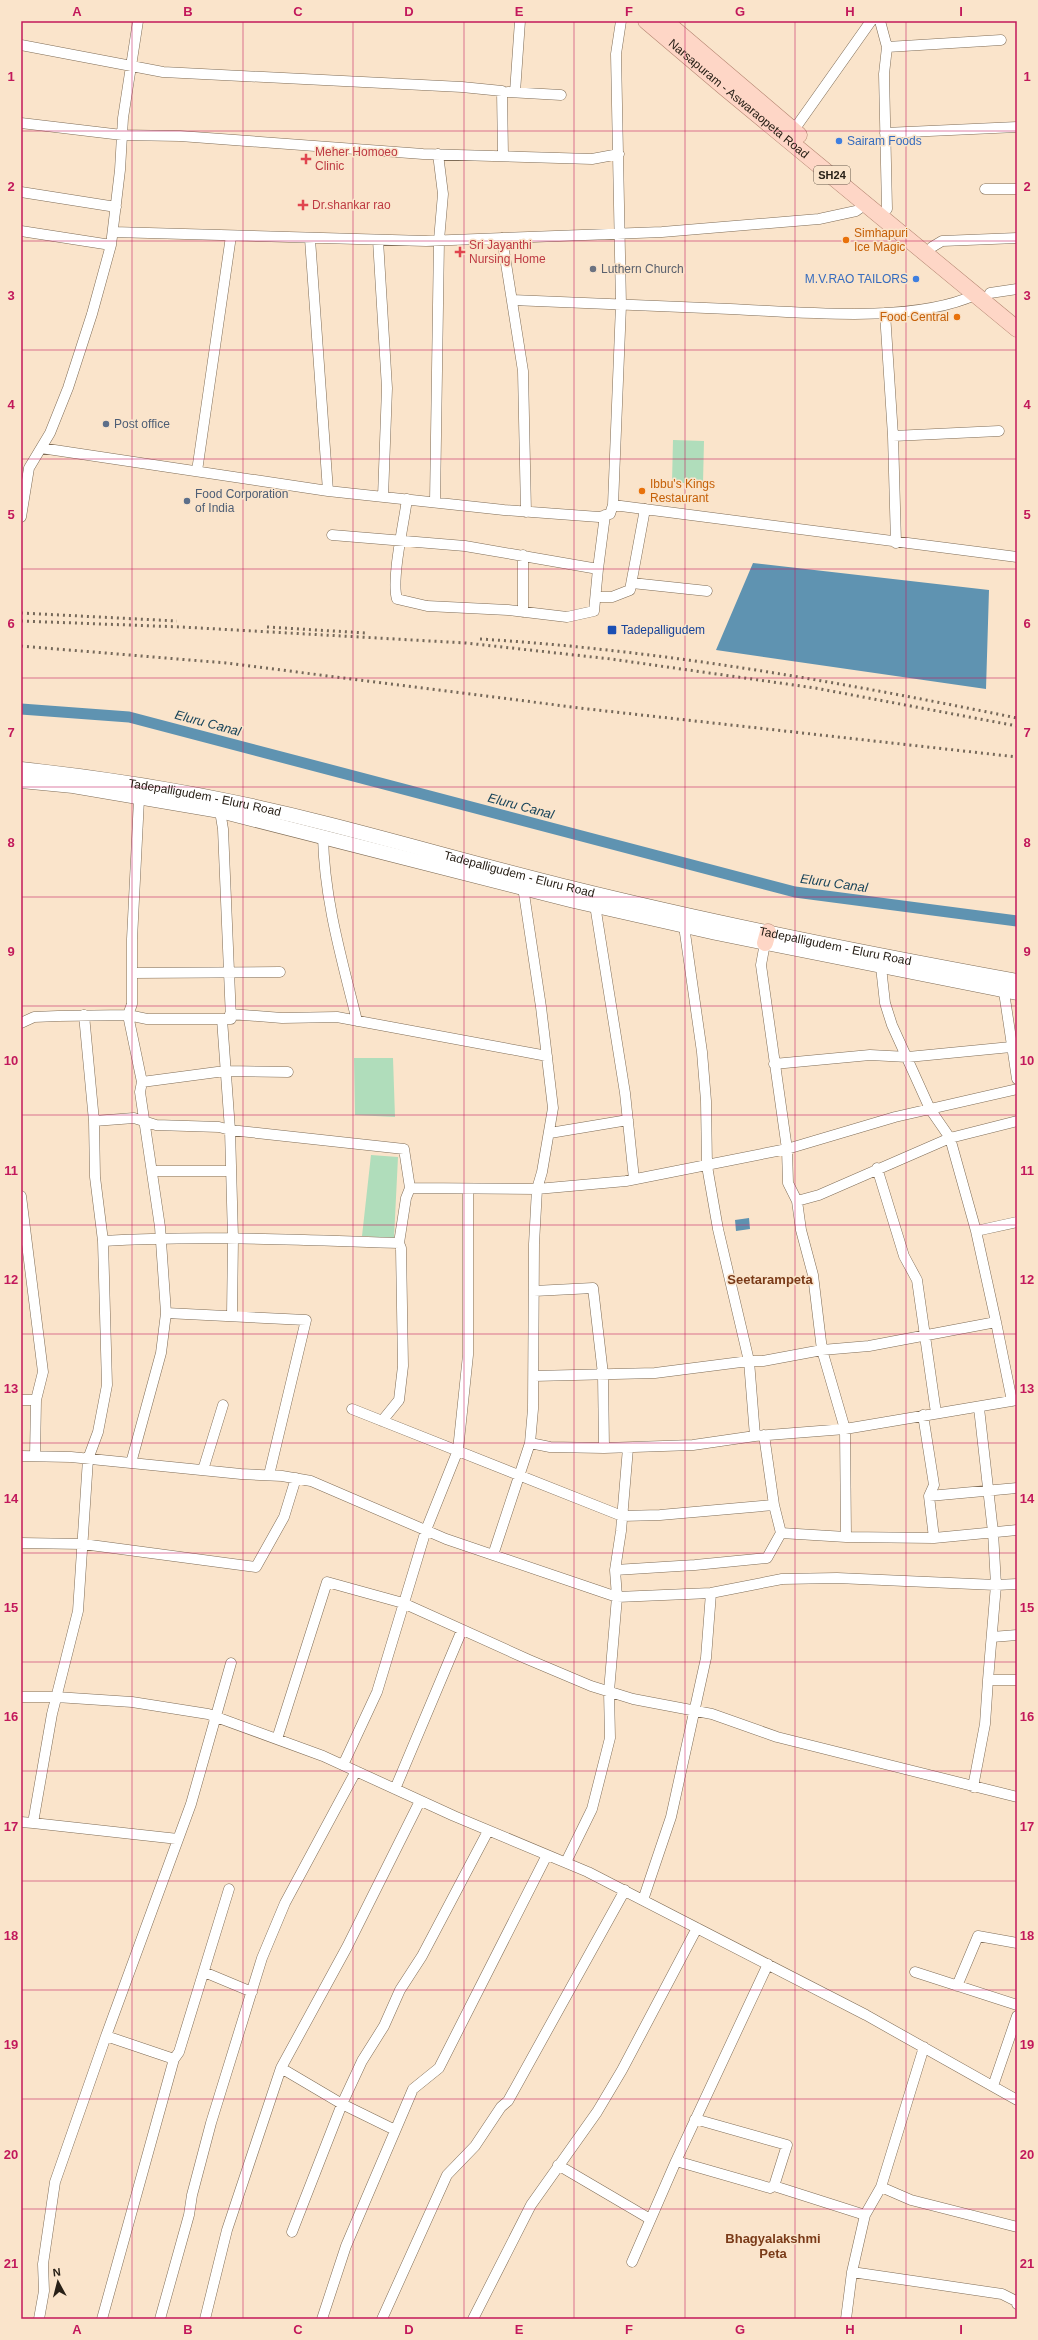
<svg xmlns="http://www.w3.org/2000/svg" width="1038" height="2340" font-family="Helvetica,sans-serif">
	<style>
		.green { fill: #b0ddbb }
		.water { fill: #5f93b1 }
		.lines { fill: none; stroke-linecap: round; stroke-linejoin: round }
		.canal { stroke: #5f93b1; stroke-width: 11 }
		.street-casing { stroke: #7f6c56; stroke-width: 11 }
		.secondary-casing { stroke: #7f6c56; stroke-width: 15 }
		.primary-casing { stroke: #b38470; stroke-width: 17 }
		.street { stroke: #fff; stroke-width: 10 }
		.secondary { stroke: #fff; stroke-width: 14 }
		.primary { stroke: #fed6c6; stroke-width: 16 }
		.rail { stroke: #76695a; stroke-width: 3; stroke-dasharray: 2 4; stroke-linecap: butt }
		.grid { fill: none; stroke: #c2185b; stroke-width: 1; stroke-opacity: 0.55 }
		.shop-dot { fill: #3f7fe0; stroke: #fae4cb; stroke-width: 1.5 }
		.health-dot { fill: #e0444e; stroke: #fae4cb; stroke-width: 1.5 }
		.food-dot { fill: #e8710a; stroke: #fae4cb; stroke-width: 1.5 }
		.worship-dot { fill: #6b7280; stroke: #fae4cb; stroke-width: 1.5 }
		.service-dot { fill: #5c6f8a; stroke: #fae4cb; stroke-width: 1.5 }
		.transit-dot { fill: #1a4fb4; stroke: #fae4cb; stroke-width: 1.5 }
		.labels { text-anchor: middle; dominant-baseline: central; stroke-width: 3; stroke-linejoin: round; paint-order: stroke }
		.shield { fill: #fae4cb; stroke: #675b4d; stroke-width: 1 }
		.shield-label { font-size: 11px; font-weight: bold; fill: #282017 }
		.street-label { font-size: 12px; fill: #282017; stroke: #fae4cb }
		.shop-label { font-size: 12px; fill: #366cbe; stroke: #fae4cb; text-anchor: start }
		.health-label { font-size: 12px; fill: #be3a42; stroke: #fae4cb; text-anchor: start }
		.food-label { font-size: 12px; fill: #c56008; stroke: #fae4cb; text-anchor: start }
		.worship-label { font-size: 12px; fill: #5b616d; stroke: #fae4cb; text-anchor: start }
		.service-label { font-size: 12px; fill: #4e5e75; stroke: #fae4cb; text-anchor: start }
		.transit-label { font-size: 12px; fill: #164399; stroke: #fae4cb; text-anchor: start }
		.water-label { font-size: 13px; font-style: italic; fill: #18445a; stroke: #fae4cb }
		.neighbourhood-label { font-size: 13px; font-weight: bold; fill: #7a3b19; stroke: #fae4cb }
		.neatline { fill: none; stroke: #c2185b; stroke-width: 1.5 }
		.grid-label { font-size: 13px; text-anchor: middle; font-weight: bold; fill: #c2185b }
	</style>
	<rect width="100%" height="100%" fill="#fae4cb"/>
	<path class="green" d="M673,440l31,1 -1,42h-31z
		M354,1058h39l2,59 -40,-2z
		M371,1155l27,2 -4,81 -32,-2z"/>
	<path class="water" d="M753,563l236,27 -3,99 -270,-39z
		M749,1218l1,11 -14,2 -1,-11z"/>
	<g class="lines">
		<path class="canal" d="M21,709l108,8 666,175 222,29"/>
		<g class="street-casing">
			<path id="street" d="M880,21l7,26 -3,27 3,135
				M21,45l142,27 299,15 40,4 1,65
				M887,47l114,-7
				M508,92l53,3
				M515,92l5,-71
				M21,123l101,12 58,1 243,18 169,5 27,-5
				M885,133l132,-6
				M791,134l80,-113
				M985,189h32
				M21,192l95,15
				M21,231l90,14
				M113,232l313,9 236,-9 157,-13 37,-8 11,-8
				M502,238l21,133 3,141
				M310,239l18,252
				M378,240l9,148 -4,109
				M932,247l10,-6 75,-3
				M990,293l27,-4
				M512,300c73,3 145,6 218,9 71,3 181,15 245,-14
				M885,313l8,123 3,107
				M893,436l106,-5
				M41,448l287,43 176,19 95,7 11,-3 3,-9 8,-200 -5,-251 5,-33
				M197,471l34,-235
				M435,502l4,-262 4,-46 -5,-40
				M613,505l404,52
				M21,517l8,-49 21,-35 18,-45 24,-74 19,-69 9,-75 3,-52 15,-97
				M332,535l133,11 133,23 -4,42 -27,6 -59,-7 -81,-4 -30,-7c-6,-20 7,-76 10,-100
				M523,555v57
				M598,569l7,-54
				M632,583l75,8
				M596,597h16l18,-7 15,-81
				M323,836c1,63 19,124 34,185
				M595,905l30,188 9,86
				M684,926l18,126 4,49 1,65 11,63 31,132 6,75
				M765,943l-4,22 26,184 1,34 9,18 4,29 12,45 9,75 23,79 1,108
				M881,967l4,36 7,22 38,84 20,29 26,93 20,91
				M132,973l148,-1
				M1004,992l13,87
				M230,1014l52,4 55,-1 210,39
				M222,1019l8,111 3,108 -1,78
				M21,1023l13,-6 24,-1 70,-1 19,4h84l-8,-190 -3,-18
				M774,1064l96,-9 38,2 103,-10
				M142,1082l83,-11 63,1
				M94,1121l40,-3 22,7 63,2 11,3 174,19 6,39 -4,10 -7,45 2,5 2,118 -4,34 -17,21
				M550,1133l78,-13
				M877,1168l27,88 13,24 19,133
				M152,1171h79
				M410,1188l127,1 89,-8 161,-32 108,-32 122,-28
				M21,1196l22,176 -7,28h-15
				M797,1201l22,-6 131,-57 67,-17
				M976,1231l41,-9
				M103,1241c98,-6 197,-1 296,2
				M534,1291l59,-3 10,86 1,74
				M166,1313l140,7 -37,155
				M534,1376l121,-3 94,-12h14l59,-11 47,-4 127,-24 16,79
				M979,1408l14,124 3,53 -8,95h29
				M352,1409l270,107 38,-1 114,-10
				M923,1415l11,70 -5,11 5,42
				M530,1443l20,4 54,1 89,-3 62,-9 90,-7 172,-29
				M21,1456l50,1 170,17 41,2 29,5 135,58 171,58 94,-4 71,-14 55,-1 159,7 21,-1
				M35,1456l1,-56
				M131,1463l30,-110 5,-40 -6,-86 -20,-135 2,-10 -14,-67 4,-11v-65l7,-140
				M203,1470l20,-65
				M929,1496l88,-8
				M781,1533l65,4 88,1 83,-8
				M21,1543l62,1 173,23 28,-50 12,-39
				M493,1555l37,-112 3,-34 1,-165 3,-55 5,-17 11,-64 -12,-101 -18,-120
				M615,1570l80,-5 72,-7 14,-25 -7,-28 -10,-70
				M992,1637l25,-2
				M21,1697h35l76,5 76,12 115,42 131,60 134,56 278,143 151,85
				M277,1739l50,-157 76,21 124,56 64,27 42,13 79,15 65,23 240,60
				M343,1765l34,-73 49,-162 32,-80 10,-95v-165
				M973,1787l12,-63 3,-44
				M395,1789l67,-159
				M21,1822l12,1 19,-109 26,-103 10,-152 10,-27 9,-47 -4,-144 -8,-64 -1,-56 -10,-106
				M33,1823l145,16
				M566,1862l26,-53 18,-71 -1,-47 8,-94 -2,-27 6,-39 7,-83
				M643,1900l28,-83 35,-159 5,-65
				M204,1972l48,20
				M915,1972l102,33
				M957,1986l21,-50 39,7
				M106,2036l68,23
				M281,2068l61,36 53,26
				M993,2086l24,-70
				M695,2119l92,26 -13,41
				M676,2161l92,-197
				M558,2165l92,54
				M881,2187l30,13 106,27
				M292,2232l50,-128 20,-43 22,-35 16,-36 22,-34 66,-125
				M632,2262l44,-101 94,27 4,-2 91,29
				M852,2272l150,22 14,7 1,3
				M39,2319l5,-28 -1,-27 12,-82 51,-146 85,-232 40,-141
				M102,2319l72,-260 5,-7 50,-163
				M160,2319l29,-104 3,-20 19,-72 51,-165 23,-55 71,-132
				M205,2319l22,-89 54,-162 66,-121 73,-146
				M322,2319l24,-73 67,-157 26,-21 108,-213
				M382,2319l65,-144 28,-29 26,-39 7,-6 117,-211
				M473,2319l58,-114 66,-93 25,-42 75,-142
				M846,2319l6,-47 13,-57 16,-28 43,-140"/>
		</g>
		<g class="secondary-casing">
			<g id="secondary">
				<path id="s1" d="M21,769c103,11 207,29 307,55 83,21 165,45 248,65 146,36 293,65 441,92"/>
				<path d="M21,781l52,5 147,25 354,90 142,32 301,60"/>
			</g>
		</g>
		<g class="primary-casing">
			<g id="primary">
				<path id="s2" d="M646,21l79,67 292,241"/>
				<path d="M665,21l134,114"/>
				<path d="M765,943l3,-11"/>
			</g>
		</g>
		<use href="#street" class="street"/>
		<use href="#secondary" class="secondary"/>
		<use href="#primary" class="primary"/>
		<path class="rail" d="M21,613l156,8
			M21,621l161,6 284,16 145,16 204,29 202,38
			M267,627l99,6
			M480,639c181,11 360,43 537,79
			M21,646l205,17 362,46 429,48"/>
	</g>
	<path class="grid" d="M132,21v2298M243,21v2298M353,21v2298M464,21v2298M574,21v2298M685,21v2298M795,21v2298M906,21v2298M21,131h996M21,241h996M21,350h996M21,459h996M21,569h996M21,678h996M21,787h996M21,897h996M21,1006h996M21,1115h996M21,1225h996M21,1334h996M21,1443h996M21,1553h996M21,1662h996M21,1771h996M21,1881h996M21,1990h996M21,2099h996M21,2209h996"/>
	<g class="shop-dot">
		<circle cx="839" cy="141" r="4"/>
		<circle cx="916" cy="279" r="4"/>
	</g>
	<g class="health-dot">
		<path d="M304 153h4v4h4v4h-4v4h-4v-4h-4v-4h4z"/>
		<path d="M301 199h4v4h4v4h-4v4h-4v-4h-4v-4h4z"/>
		<path d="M458 246h4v4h4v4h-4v4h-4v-4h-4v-4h4z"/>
	</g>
	<g class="food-dot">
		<circle cx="846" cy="240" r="4"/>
		<circle cx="957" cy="317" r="4"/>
		<circle cx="642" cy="491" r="4"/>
	</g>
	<circle class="worship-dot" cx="593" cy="269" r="4"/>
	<g class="service-dot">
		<circle cx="106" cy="424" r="4"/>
		<circle cx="187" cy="501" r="4"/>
	</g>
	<rect class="transit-dot" x="607" y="625" width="10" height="10" rx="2"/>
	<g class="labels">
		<rect class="shield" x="814" y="166" width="36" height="18" rx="3"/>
		<g class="shield-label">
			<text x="832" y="175">SH24</text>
		</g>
		<g class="street-label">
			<text stroke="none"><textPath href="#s2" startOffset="121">Narsapuram - Aswaraopeta Road</textPath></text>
			<text stroke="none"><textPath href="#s1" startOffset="186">Tadepalligudem - Eluru Road</textPath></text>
			<text stroke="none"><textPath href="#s1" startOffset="510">Tadepalligudem - Eluru Road</textPath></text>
			<text stroke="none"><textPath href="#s1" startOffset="834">Tadepalligudem - Eluru Road</textPath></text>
		</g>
		<g class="shop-label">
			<text x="847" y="141">Sairam Foods</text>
			<text x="908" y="279" text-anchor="end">M.V.RAO TAILORS</text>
		</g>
		<g class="health-label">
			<text x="315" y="152">Meher Homoeo<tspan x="315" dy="14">Clinic</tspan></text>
			<text x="312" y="205">Dr.shankar rao</text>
			<text x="469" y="245">Sri Jayanthi<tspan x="469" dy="14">Nursing Home</tspan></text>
		</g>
		<g class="food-label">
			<text x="854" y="233">Simhapuri<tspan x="854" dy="14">Ice Magic</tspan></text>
			<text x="949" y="317" text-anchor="end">Food Central</text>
			<text x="650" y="484">Ibbu's Kings<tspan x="650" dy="14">Restaurant</tspan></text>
		</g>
		<g class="worship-label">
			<text x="601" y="269">Luthern Church</text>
		</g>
		<g class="service-label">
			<text x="114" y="424">Post office</text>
			<text x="195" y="494">Food Corporation<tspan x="195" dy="14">of India</tspan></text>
		</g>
		<g class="transit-label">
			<text x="621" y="630">Tadepalligudem</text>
		</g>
		<g class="water-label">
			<text transform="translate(208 723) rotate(15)">Eluru Canal</text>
			<text transform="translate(521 806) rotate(15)">Eluru Canal</text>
			<text transform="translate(834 883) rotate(8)">Eluru Canal</text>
		</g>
		<g class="neighbourhood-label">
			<text x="770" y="1279">Seetarampeta</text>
			<text x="773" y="2238">Bhagyalakshmi<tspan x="773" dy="15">Peta</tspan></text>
		</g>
	</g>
	<rect width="1038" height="2340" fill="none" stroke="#fae4cb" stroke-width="44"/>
	<g transform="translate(58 2282) rotate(353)" stroke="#fae4cb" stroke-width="3" paint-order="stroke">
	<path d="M0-3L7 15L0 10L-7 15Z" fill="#282017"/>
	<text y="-6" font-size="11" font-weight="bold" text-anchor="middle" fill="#282017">N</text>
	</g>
	<rect x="22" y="22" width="994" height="2296" class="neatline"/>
	<g class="grid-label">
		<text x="77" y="16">A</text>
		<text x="188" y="16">B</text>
		<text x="298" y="16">C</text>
		<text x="409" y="16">D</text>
		<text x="519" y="16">E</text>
		<text x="629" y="16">F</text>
		<text x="740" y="16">G</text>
		<text x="850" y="16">H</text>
		<text x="961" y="16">I</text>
		<text x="11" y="81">1</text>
		<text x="1027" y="81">1</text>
		<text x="11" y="191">2</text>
		<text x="1027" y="191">2</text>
		<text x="11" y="300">3</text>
		<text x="1027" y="300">3</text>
		<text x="11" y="409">4</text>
		<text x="1027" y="409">4</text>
		<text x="11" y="519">5</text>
		<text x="1027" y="519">5</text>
		<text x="11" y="628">6</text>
		<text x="1027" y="628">6</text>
		<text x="11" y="737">7</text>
		<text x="1027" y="737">7</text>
		<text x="11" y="847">8</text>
		<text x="1027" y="847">8</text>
		<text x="11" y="956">9</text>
		<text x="1027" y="956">9</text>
		<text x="11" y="1065">10</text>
		<text x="1027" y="1065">10</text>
		<text x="11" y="1175">11</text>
		<text x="1027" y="1175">11</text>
		<text x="11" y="1284">12</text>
		<text x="1027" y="1284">12</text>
		<text x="11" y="1393">13</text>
		<text x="1027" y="1393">13</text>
		<text x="11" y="1503">14</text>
		<text x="1027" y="1503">14</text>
		<text x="11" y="1612">15</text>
		<text x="1027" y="1612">15</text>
		<text x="11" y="1721">16</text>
		<text x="1027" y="1721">16</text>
		<text x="11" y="1831">17</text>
		<text x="1027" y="1831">17</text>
		<text x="11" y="1940">18</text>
		<text x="1027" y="1940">18</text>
		<text x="11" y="2049">19</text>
		<text x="1027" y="2049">19</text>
		<text x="11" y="2159">20</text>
		<text x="1027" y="2159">20</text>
		<text x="11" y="2268">21</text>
		<text x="1027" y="2268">21</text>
		<text x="77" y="2334">A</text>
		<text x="188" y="2334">B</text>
		<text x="298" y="2334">C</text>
		<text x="409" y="2334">D</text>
		<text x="519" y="2334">E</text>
		<text x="629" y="2334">F</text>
		<text x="740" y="2334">G</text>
		<text x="850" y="2334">H</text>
		<text x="961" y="2334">I</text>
	</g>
</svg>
